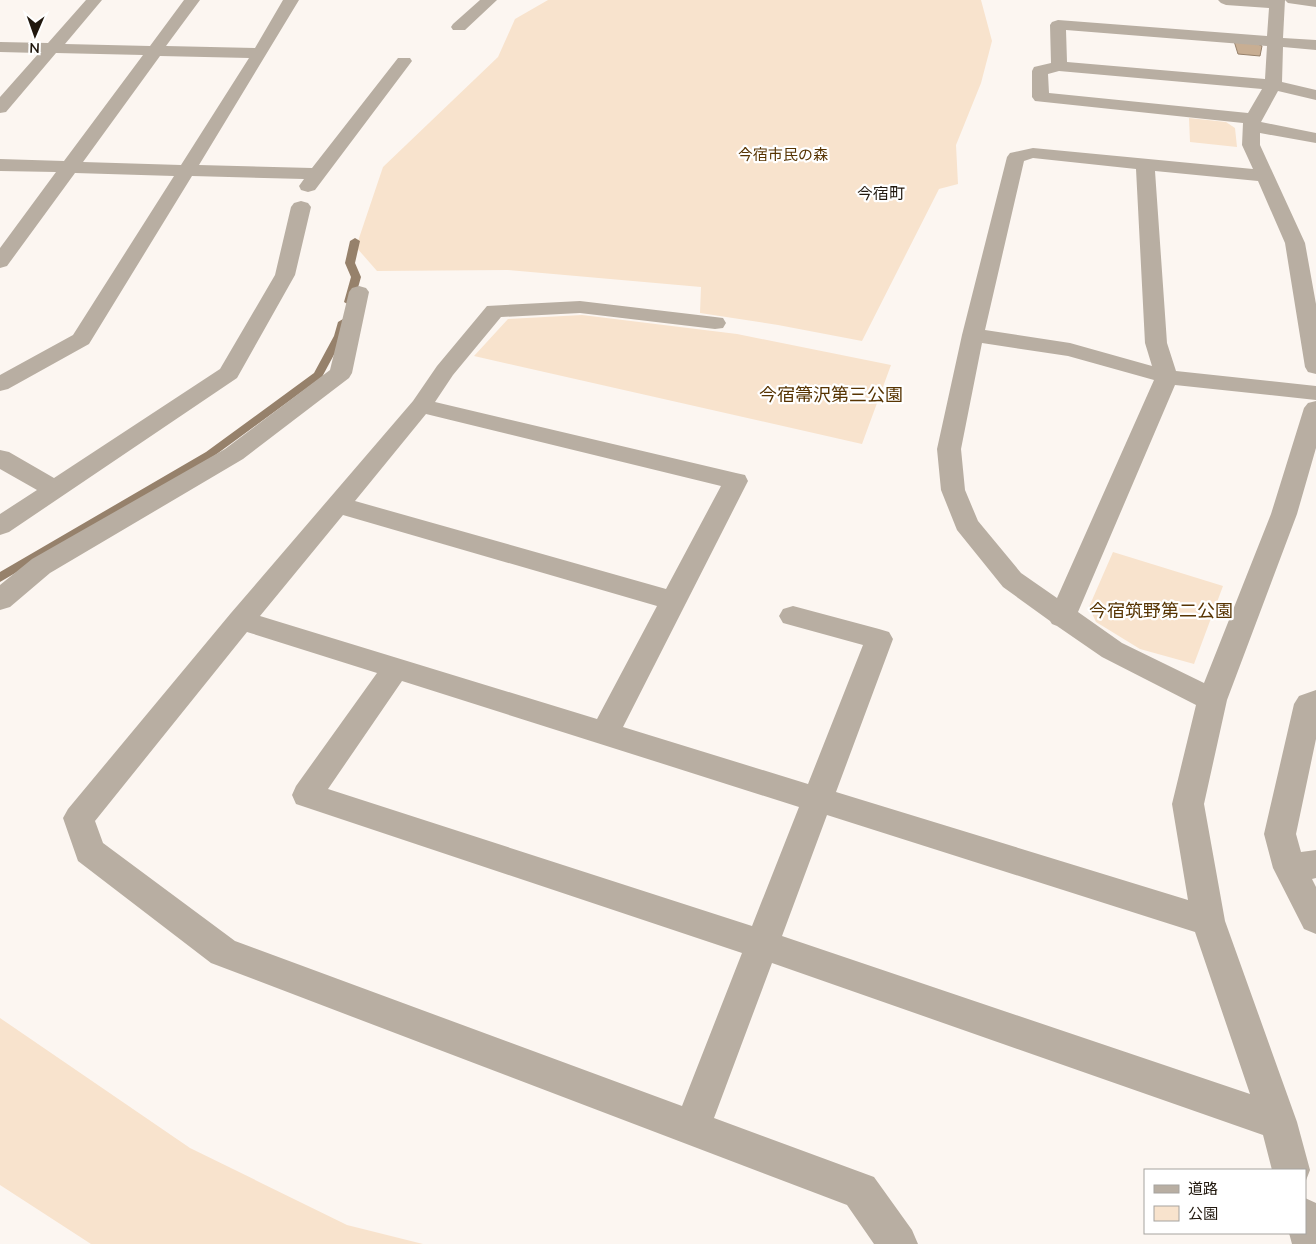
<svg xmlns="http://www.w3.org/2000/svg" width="1316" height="1244" font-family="'Nunito Sans','Noto Sans JP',sans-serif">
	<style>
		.green { fill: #f8e3cd }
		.water { fill: #c8ae93; stroke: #96816b }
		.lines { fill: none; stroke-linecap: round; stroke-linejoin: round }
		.stream { fill: #96816b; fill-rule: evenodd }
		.minor { fill: #b8aea2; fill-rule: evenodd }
		.labels { text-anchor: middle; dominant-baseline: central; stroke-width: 4.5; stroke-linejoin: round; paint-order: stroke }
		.far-park-label { font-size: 15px; fill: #573402; stroke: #fff }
		.far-neighbourhood-label { font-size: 16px; fill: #21180e; stroke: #fff }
		.park-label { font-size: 18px; fill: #573402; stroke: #fff }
	</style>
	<rect width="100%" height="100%" fill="#fcf6f1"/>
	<path class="green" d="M548,0h433l11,41 -11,42 -25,62 2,39 -19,5 -77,152 -84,-16 -78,-12 1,-26 -193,-17 -131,1 -21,-24 27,-80 115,-110 17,-38z
		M1189,118l37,4 9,6 2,19 -47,-5z
		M582,315l155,19 154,31 -29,79 -388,-88 34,-37z
		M1113,552l110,34 -29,78 -54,-15 -44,-27 -7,-15z
		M0,1018l190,130 157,77 76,19h-332l-91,-59z"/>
	<path class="water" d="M1234,41l20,1 8,4 -2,10 -22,-2z"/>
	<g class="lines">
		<path class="stream" d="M355,238l5,3 -5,22 6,14 -7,25 -5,3 -5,-3 7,-25 -6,-14 5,-22z
			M343,319l5,3 -4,14 -22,41 -108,79 -214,126v-10l206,-120 108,-79 20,-37 4,-14z"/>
		<path class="minor" d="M86,0h16l-37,44 85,2 34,-46h16l-34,46 89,2 28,-48h16l-100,165 113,3 86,-110h12l2,3 -97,129 -7,2 -7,-2 -2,-4 5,-7 -112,-3 -103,168 -81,45 -8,2v-16l73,-40 101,-159 -99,-3 -68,93 -7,2v-20l56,-76 -56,-1v-12l64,2 79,-106 -87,-2 -50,59 -6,1v-16l39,-44 -39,-1v-10l48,1zM160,56l89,2 -68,107 -98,-3z
			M480,0h17l-32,30h-12l-2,-3 2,-3z
			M1218,0h67l-2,38 33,2v10l-33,-3 -1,35 34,8v10l-38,-9 -17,31 55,11v10l-56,-10v12l45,98 11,61v70l-8,-2 -3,-5 -20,-124 -27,-62 -103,-10 12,172 9,28 140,15v14l-141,-15 -97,227 44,31 82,40 67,-169 33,-106 4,-5 8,-2v47l-19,66 -70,186 -23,104 21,117 72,201 13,48 -5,13v-13h-33l-9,-35 -491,-172 -58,155 160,59 38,53 6,14h-44l-27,-39 -636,-242 -133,-102 -15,-43 5,-9 163,-196 182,-212 24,-35 50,-60 93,-5 135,16 8,1 3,5 -3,5 -8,1 -135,-16 -79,4 -48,58 -18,27 301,71 9,2 3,6 -125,246 185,57 55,-139 -80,-22 -4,-7 4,-7 10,-3 86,23 10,3 4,7 -57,153 352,108 -16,-96 24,-99 -94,-48 -45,-31 -5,-2 -2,-3 -47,-34 -46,-57 -16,-40 -4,-41 25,-114 45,-178 3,-4 23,-5 220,21 -11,-24 1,-22 -208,-22 -3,-4v-26l2,-4 17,-4 -1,-38 2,-3 6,-2 209,16 2,-28 -43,-3 -5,-2zM1066,30l201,16 -2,33 -198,-17zM1059,71l203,18 -14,24 -199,-20 -1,-19zM1033,158l103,11 9,174 7,23 -82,-23 -85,-13 39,-169zM982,343l86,13 86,24 -97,218 -36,-25 -43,-52 -13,-31 -4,-41zM426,414l295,72 -55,103 -311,-88zM343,515l314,91 -60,113 -337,-103zM247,632l130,41 -81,113 -4,9 4,9 446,149 -60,153 -447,-165 -132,-98 -8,-22zM402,681l397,126 -47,119 -424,-137zM827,815l368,117 55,162 -468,-158z
			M1285,0h31v7l-28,-4z
			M301,201l7,2 3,4 -16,68 -58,103 -228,154 -9,3v-21l37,-24 -37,-21v-19l9,2 45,26 166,-109 55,-94 16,-68 3,-4z
			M359,286l7,2 3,4 -17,81 -3,5 -106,81 -193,114 -40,34 -10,3v-25l32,-26 193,-110 105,-79 19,-78 3,-4z
			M1316,690v49l-20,95 5,18 15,-2v28l-4,1 4,8v47l-12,-5 -31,-61 -9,-34 30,-130 5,-8z
			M1305,1198l11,5v41h-24l-3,-11h16z"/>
	</g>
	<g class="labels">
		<g class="far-park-label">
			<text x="783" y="155">今宿市民の森</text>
		</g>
		<g class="far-neighbourhood-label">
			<text x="881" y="194">今宿町</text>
		</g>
		<g class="park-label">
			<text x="831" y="395">今宿箒沢第三公園</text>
			<text x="1161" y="611">今宿筑野第二公園</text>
		</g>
	</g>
	<rect x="1144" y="1169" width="162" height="65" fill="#ffffff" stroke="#a6a39f"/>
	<rect x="1154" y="1185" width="25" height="8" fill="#b8aea2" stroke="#a6a39f"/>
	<text x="1188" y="1194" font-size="15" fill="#21180e">道路</text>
	<rect x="1154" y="1206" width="25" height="15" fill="#f8e3cd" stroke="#a6a39f"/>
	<text x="1188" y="1219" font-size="15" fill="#21180e">公園</text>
	<g transform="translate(35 35) rotate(182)" stroke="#ffffff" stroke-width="4" paint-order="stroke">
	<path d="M0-4L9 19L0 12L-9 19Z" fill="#21180e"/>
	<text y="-8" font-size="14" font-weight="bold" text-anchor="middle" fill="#21180e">N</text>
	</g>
</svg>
